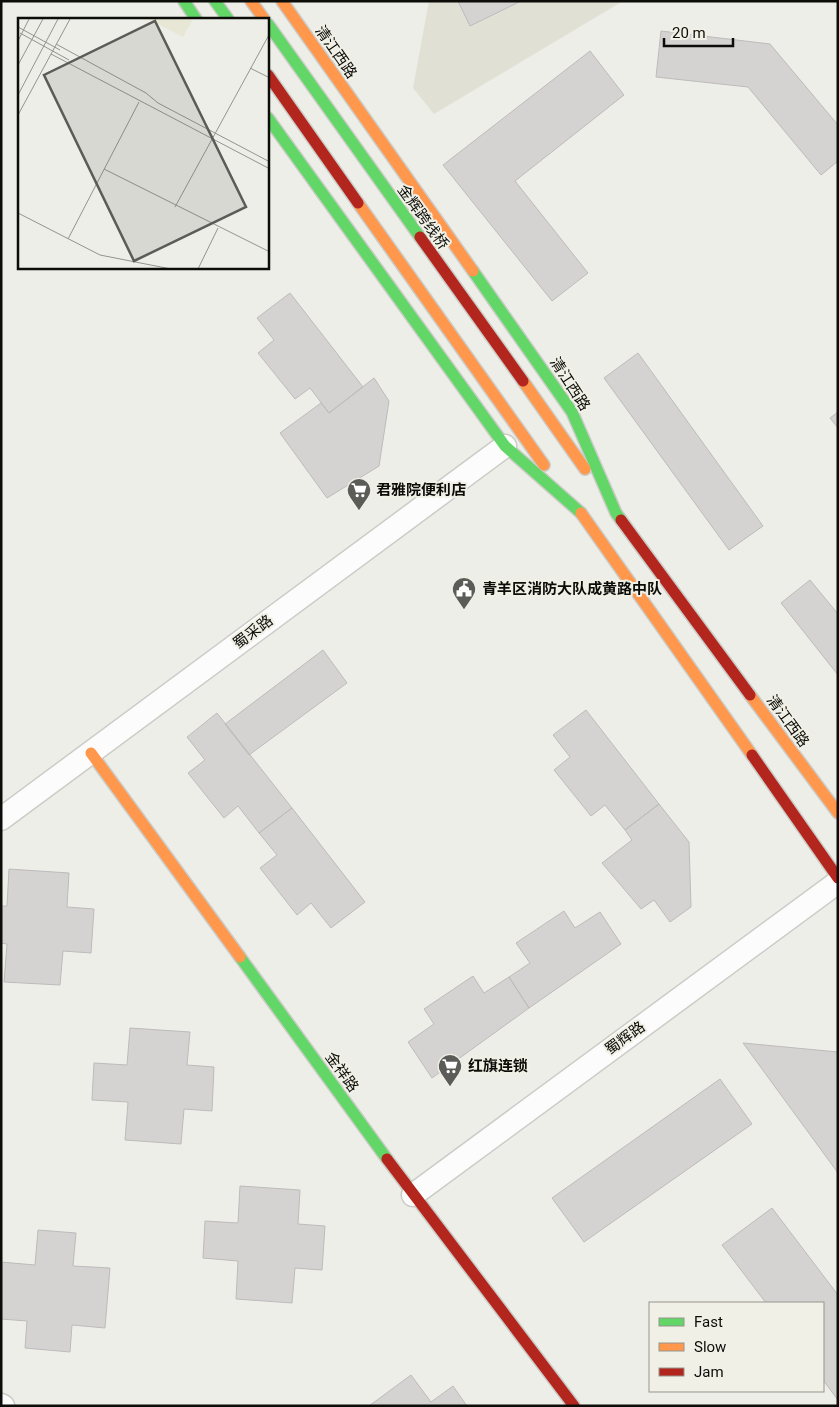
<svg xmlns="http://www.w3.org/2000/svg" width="839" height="1407" font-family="Roboto,'Noto Sans SC',sans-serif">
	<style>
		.built { fill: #e1e0d5 }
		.building { fill: #d4d3d2; stroke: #bdbbbb }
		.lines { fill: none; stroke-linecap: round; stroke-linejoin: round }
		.street-casing { stroke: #cbcbc7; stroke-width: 25 }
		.fast-casing { stroke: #cbcbc7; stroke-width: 14 }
		.slow-casing { stroke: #cbcbc7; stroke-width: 14 }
		.jam-casing { stroke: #cbcbc7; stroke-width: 14 }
		.street { stroke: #fcfcfc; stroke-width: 22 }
		.fast { stroke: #63d668; stroke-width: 11 }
		.slow { stroke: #ff974d; stroke-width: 11 }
		.jam { stroke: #b3261e; stroke-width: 11 }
		.labels { text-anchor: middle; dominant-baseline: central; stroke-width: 4; stroke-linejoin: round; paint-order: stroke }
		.street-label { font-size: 15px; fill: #0c0c09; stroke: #f1f0e6 }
		.poi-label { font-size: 15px; font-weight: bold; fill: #0c0c09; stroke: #f1f0e6; text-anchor: start }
		.inset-road { fill: none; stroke: #94948f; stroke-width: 1 }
		.view { fill: #5b5b57; fill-opacity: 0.15; stroke: #5b5b57; stroke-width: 2.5 }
		.inset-edge { fill: none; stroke: #0c0c09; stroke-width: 2.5 }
	</style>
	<rect width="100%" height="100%" fill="#eeeee9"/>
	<path class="built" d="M429,1h194l-189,113 -21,-26z"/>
	<path class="building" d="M458,1h63l-51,25z
		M661,31l109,13 68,81v36l-17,14 -73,-88 -92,-10z
		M590,51l34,44 -109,86 73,92 -36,28 -109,-136z
		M290,293l73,94 -34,26 -19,-25 -15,11 -37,-46 16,-13 -17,-22z
		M638,353l125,173 -34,24 -125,-172z
		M374,378l15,23 -10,65 -52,32 -47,-65 41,-30 8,10z
		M838,412v16l-8,-10z
		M810,580l28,34v61l-57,-72z
		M323,650l24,33 -98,72 -24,-31z
		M586,710l73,94 -34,26 -20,-25 -14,11 -37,-46 16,-13 -17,-22z
		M217,713l75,95 -33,25 -21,-27 -14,12 -36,-45 17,-13 -18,-23z
		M659,804l30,38 2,65 -21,15 -16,-22 -13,9 -39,-46 30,-23 -7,-10z
		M292,808l73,94 -34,26 -20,-25 -14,12 -37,-47 17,-13 -18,-22z
		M9,869l60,4 -2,34 27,2 -3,44 -28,-2 -3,34 -56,-3 3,-38 -6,-1v-37h6z
		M564,911l11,17 25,-16 21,32 -92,64 -20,-31 21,-14 -14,-20z
		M473,976l11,17 25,-16 20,31 -97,70 -24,-36 26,-18 -10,-15z
		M130,1028l60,4 -3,33 27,2 -2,44 -28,-2 -3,35 -56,-4 3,-38 -36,-2 2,-37 33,2z
		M743,1043l95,9v121z
		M720,1079l32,45 -168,118 -32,-44z
		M240,1186l60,4 -2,34 27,2 -3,44 -27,-2 -3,35 -56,-4 2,-38 -35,-3 2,-37 33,2z
		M772,1208l66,87v105l-15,-20v-77h-57l-44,-58z
		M38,1230l38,3 -3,33 37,2 -5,60 -33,-3 -2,27 -45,-4 2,-27 -26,-2v-57l34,3z
		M411,1375l20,27 22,-16 14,20h-98z"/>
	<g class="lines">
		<g class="street-casing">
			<path id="street" d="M1,819l504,-373
				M413,1195l425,-313
				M1,1405l2,1"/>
		</g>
		<g class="fast-casing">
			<path id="fast" d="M184,1l12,18
				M215,1l13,18
				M268,24l152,213
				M268,118l237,328 76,67
				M473,271l99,141 44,101 5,7
				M240,957l147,202"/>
		</g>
		<g class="slow-casing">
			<path id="slow" d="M251,1l13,18
				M282,1l191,270
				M358,203l186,262
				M523,381l62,88
				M581,513l171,242
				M750,695l88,118
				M91,753l149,204"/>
		</g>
		<g class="jam-casing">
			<path id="jam" d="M268,75l90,128
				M420,237l103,144
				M621,520l129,175
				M752,755l86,123
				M387,1159l187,247"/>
		</g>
		<use href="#street" class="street"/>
		<use href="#fast" class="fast"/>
		<use href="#slow" class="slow"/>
		<use href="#jam" class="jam"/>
	</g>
	<defs>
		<g id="supermarket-pin" transform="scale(1.25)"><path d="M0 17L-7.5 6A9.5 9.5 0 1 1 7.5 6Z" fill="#5b5b57" stroke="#f1f0e6"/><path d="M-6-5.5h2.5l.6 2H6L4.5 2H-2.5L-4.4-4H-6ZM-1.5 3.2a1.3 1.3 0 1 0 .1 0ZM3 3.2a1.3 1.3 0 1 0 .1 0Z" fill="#fff"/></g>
		<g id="civic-pin" transform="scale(1.25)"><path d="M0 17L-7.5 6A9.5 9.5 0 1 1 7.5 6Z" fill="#5b5b57" stroke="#f1f0e6"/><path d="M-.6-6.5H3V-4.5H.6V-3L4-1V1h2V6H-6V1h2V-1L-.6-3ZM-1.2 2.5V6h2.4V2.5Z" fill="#fff"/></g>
	</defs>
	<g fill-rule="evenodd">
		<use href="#supermarket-pin" x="359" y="490"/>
		<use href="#civic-pin" x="464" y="589"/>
		<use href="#supermarket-pin" x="450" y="1066"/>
	</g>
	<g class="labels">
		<g class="street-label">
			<text transform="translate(336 52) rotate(55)">清江西路</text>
			<text transform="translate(423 217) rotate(54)">金辉跨线桥</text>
			<text transform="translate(570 384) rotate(57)">清江西路</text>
			<text transform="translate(253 632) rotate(-37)">蜀采路</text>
			<text transform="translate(788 721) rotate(54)">清江西路</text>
			<text transform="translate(625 1038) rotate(-36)">蜀辉路</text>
			<text transform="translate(342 1072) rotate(54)">金祥路</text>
		</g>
		<g class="poi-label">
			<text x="376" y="490">君雅院便利店</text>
			<text x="482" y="589">青羊区消防大队成黄路中队</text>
			<text x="468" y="1066">红旗连锁</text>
		</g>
	</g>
	<g transform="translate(18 18)">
		<rect width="251" height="251" fill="#eeeee9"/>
		<path d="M130,1h45l-10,18z" fill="#e8e7d6"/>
		<path class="inset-road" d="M0,9l42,23M2,15l49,27M0,23l11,-22M38,26l90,49 12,10 112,59M33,36l219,115M0,47l25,-46M232,50l20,10M0,77l40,-76M0,97l52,-96M86,151l166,83M157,189l95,-174M0,195l82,42 71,14M50,221l71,-137M180,251l20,-41"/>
		<path class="view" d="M137,3l91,186 -112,54 -90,-186z"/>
		<rect width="251" height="251" class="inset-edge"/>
	</g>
	<rect width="839" height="1407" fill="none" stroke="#0c0c09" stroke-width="5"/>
	<rect x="649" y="1302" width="175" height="90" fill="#f1f0e6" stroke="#95958e"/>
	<rect x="659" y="1318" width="25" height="8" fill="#63d668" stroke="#95958e"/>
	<text x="694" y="1327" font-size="15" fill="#0c0c09">Fast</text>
	<rect x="659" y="1343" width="25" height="8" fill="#ff974d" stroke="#95958e"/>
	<text x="694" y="1352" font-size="15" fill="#0c0c09">Slow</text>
	<rect x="659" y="1368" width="25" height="8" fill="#b3261e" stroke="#95958e"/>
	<text x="694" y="1377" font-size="15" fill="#0c0c09">Jam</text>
	<path d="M664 38v8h69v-8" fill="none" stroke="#0c0c09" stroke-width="2.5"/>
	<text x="672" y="38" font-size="15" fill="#0c0c09" stroke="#f1f0e6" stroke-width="4" paint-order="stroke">20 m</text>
</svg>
